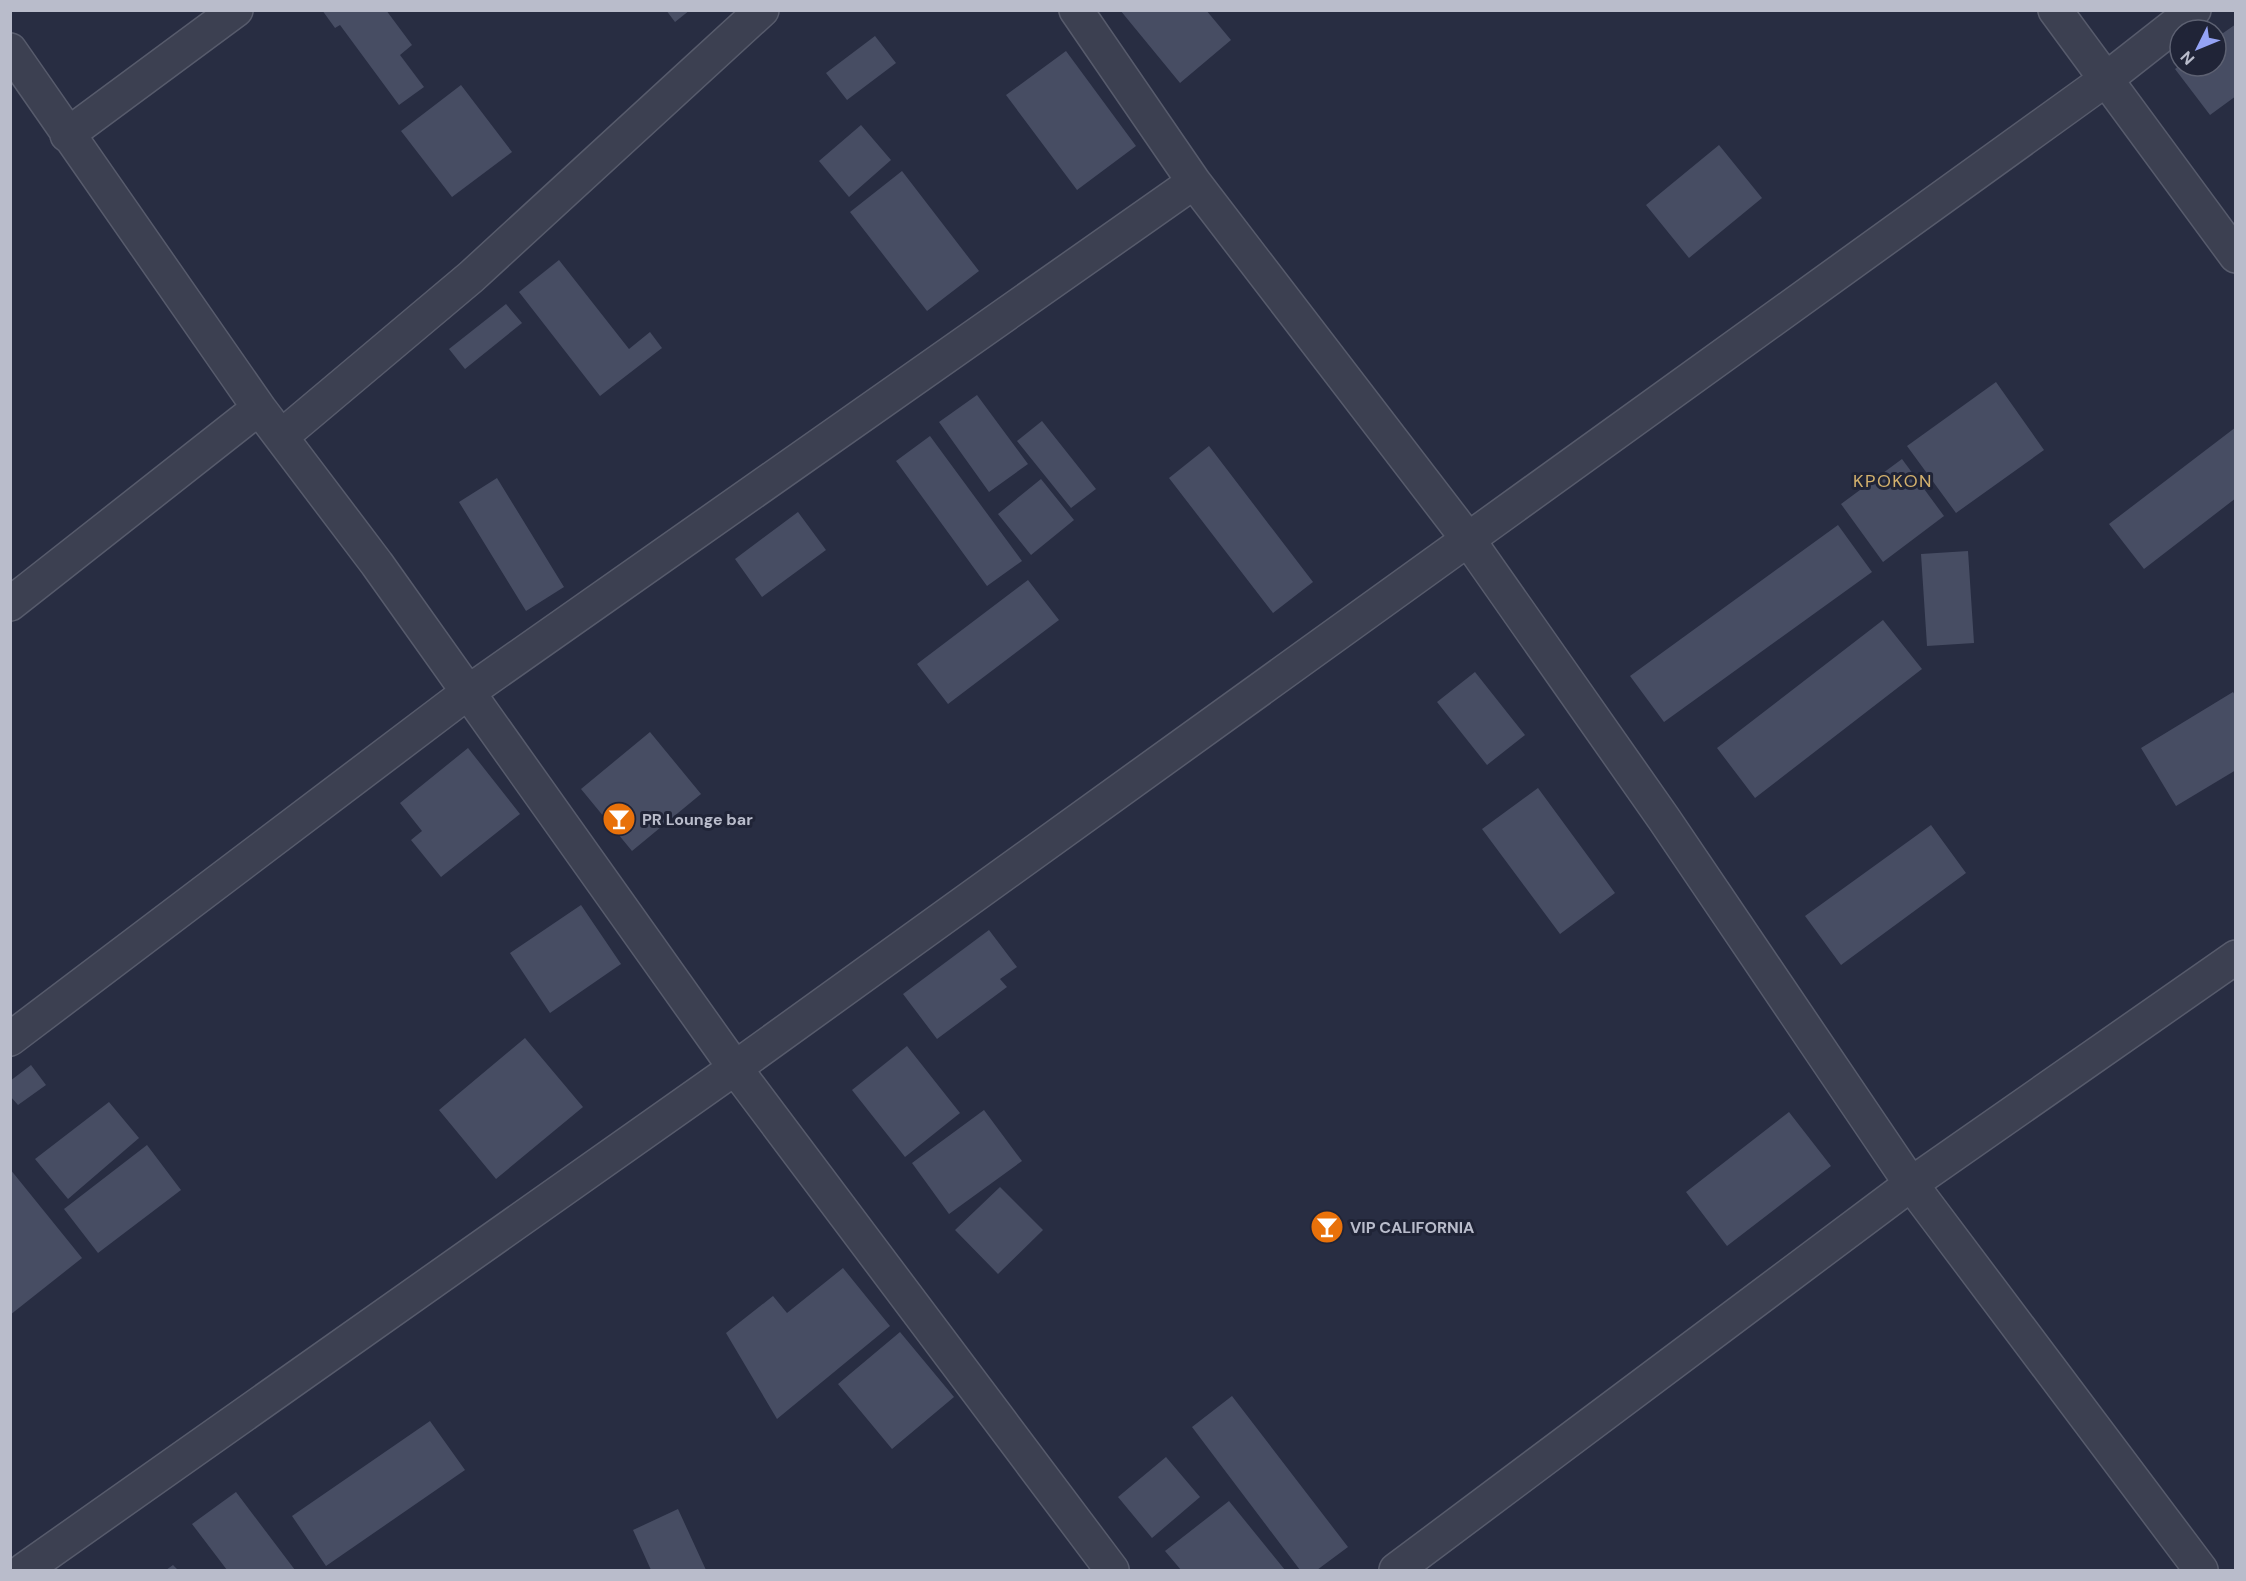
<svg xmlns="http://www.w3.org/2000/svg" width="2246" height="1581" font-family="'DM Sans',sans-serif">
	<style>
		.building { fill: #474d63 }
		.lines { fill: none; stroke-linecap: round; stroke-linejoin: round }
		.minor-casing { stroke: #575b6c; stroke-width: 36 }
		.minor { stroke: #3c4051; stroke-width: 33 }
		.labels { text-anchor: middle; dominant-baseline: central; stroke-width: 6; stroke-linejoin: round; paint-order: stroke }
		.poi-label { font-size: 16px; font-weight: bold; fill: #b9bccb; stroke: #202437; text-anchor: start }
		.neighbourhood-label { font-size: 18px; letter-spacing: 1.5px; fill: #d3b16d; stroke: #202437 }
	</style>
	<rect width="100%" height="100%" fill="#282d42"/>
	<path class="building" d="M322,10h64l26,35 -12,10 24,32 -25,18 -59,-80 -5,3z
		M666,10h24l-15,12z
		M1120,10h86l25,30 -51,43z
		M2236,24v72l-26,19 -35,-46 4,-3h37v-28z
		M875,36l21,27 -49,37 -21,-27z
		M1066,51l70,95 -59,44 -71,-95z
		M461,85l51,67 -60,45 -51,-66z
		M861,125l30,35 -42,37 -30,-36z
		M1719,145l43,53 -73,60 -43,-53z
		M902,171l77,100 -52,40 -77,-99z
		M559,260l70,89 21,-17 12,16 -62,48 -81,-104z
		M506,304l16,19 -57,46 -16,-20z
		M1996,382l48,68 -88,63 -49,-67z
		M977,395l51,69 -39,28 -50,-70z
		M1042,421l54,68 -25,19 -54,-67z
		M2236,427v71l-92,71 -35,-45z
		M930,436l92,125 -35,25 -91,-125z
		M1209,446l104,136 -40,31 -104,-135z
		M1902,459l42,57 -61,46 -42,-58z
		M497,478l67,109 -38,24 -67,-109z
		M1041,479l33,41 -43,35 -33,-41z
		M798,512l28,38 -64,47 -27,-38z
		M1838,525l34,47 -208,150 -34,-46z
		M1968,551l6,92 -47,3 -6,-92z
		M1028,580l31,40 -111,84 -31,-40z
		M1883,620l39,49 -167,129 -38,-50z
		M1475,672l50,63 -38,30 -50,-63z
		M2233,692l3,5v73l-60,36 -35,-58z
		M650,732l51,62 -69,57 -51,-62z
		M468,748l52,66 -79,63 -30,-37 11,-9 -22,-28z
		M1538,788l77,105 -55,41 -78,-105z
		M1931,825l35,48 -125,92 -36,-49z
		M581,905l40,59 -71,49 -40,-60z
		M989,930l28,37 -17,12 7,8 -70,52 -34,-45z
		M525,1038l58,69 -87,72 -57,-69z
		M907,1046l53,67 -55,44 -53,-67z
		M31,1065l15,20 -28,20 -8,-9v-15z
		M109,1102l30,36 -71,61 -33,-40z
		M984,1110l38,51 -73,53 -37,-51z
		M1789,1112l42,54 -104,80 -41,-54z
		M147,1145l34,45 -83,63 -34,-44z
		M10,1169l72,89 -72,57z
		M1000,1187l43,43 -45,44 -43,-44z
		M843,1268l47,58 -113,93 -51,-86 47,-37 14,17z
		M900,1332l54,65 -62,52 -54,-65z
		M1232,1396l116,151 -31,23h-17l-108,-143z
		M430,1421l35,49 -139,96 -34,-50z
		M1166,1457l34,40 -48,41 -34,-41z
		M236,1492l59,78h-68l-35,-46z
		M1229,1501l56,69h-104l-16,-19z
		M678,1509l28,61h-55l-18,-40z
		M173,1565l5,5h-12z"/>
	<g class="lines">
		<g class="minor-casing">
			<path id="minor" d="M1076,10l118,172 273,356 197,281 247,365 290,386
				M2055,10l181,246
				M10,50l249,358 118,156 358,504 377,502
				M67,135l169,-125
				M282,436l189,-159 291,-267
				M10,604l249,-196
				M10,1039l457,-346 727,-511
				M24,1570l711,-502 1370,-988 89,-70
				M1396,1570l515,-386 325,-227"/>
		</g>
		<use href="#minor" class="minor"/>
	</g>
	<defs>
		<g id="bar-disc" transform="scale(1.725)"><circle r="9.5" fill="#e8710a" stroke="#202437"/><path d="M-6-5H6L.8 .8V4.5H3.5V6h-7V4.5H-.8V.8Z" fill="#fff"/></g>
	</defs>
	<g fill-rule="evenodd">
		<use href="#bar-disc" x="619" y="819"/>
		<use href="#bar-disc" x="1327" y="1227"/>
	</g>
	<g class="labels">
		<g class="poi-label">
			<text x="642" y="819">PR Lounge bar</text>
			<text x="1350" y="1227">VIP CALIFORNIA</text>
		</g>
		<g class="neighbourhood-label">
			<text x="1893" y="481">KPOKON</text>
		</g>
	</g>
	<rect width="2246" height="1581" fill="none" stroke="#b9bccb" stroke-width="24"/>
	<g transform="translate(2198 48) rotate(227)"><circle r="28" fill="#202437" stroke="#5d6172" stroke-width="1.5"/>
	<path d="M0-4.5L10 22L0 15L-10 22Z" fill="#94a3f5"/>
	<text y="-9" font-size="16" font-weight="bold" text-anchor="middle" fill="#b9bccb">N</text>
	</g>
</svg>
